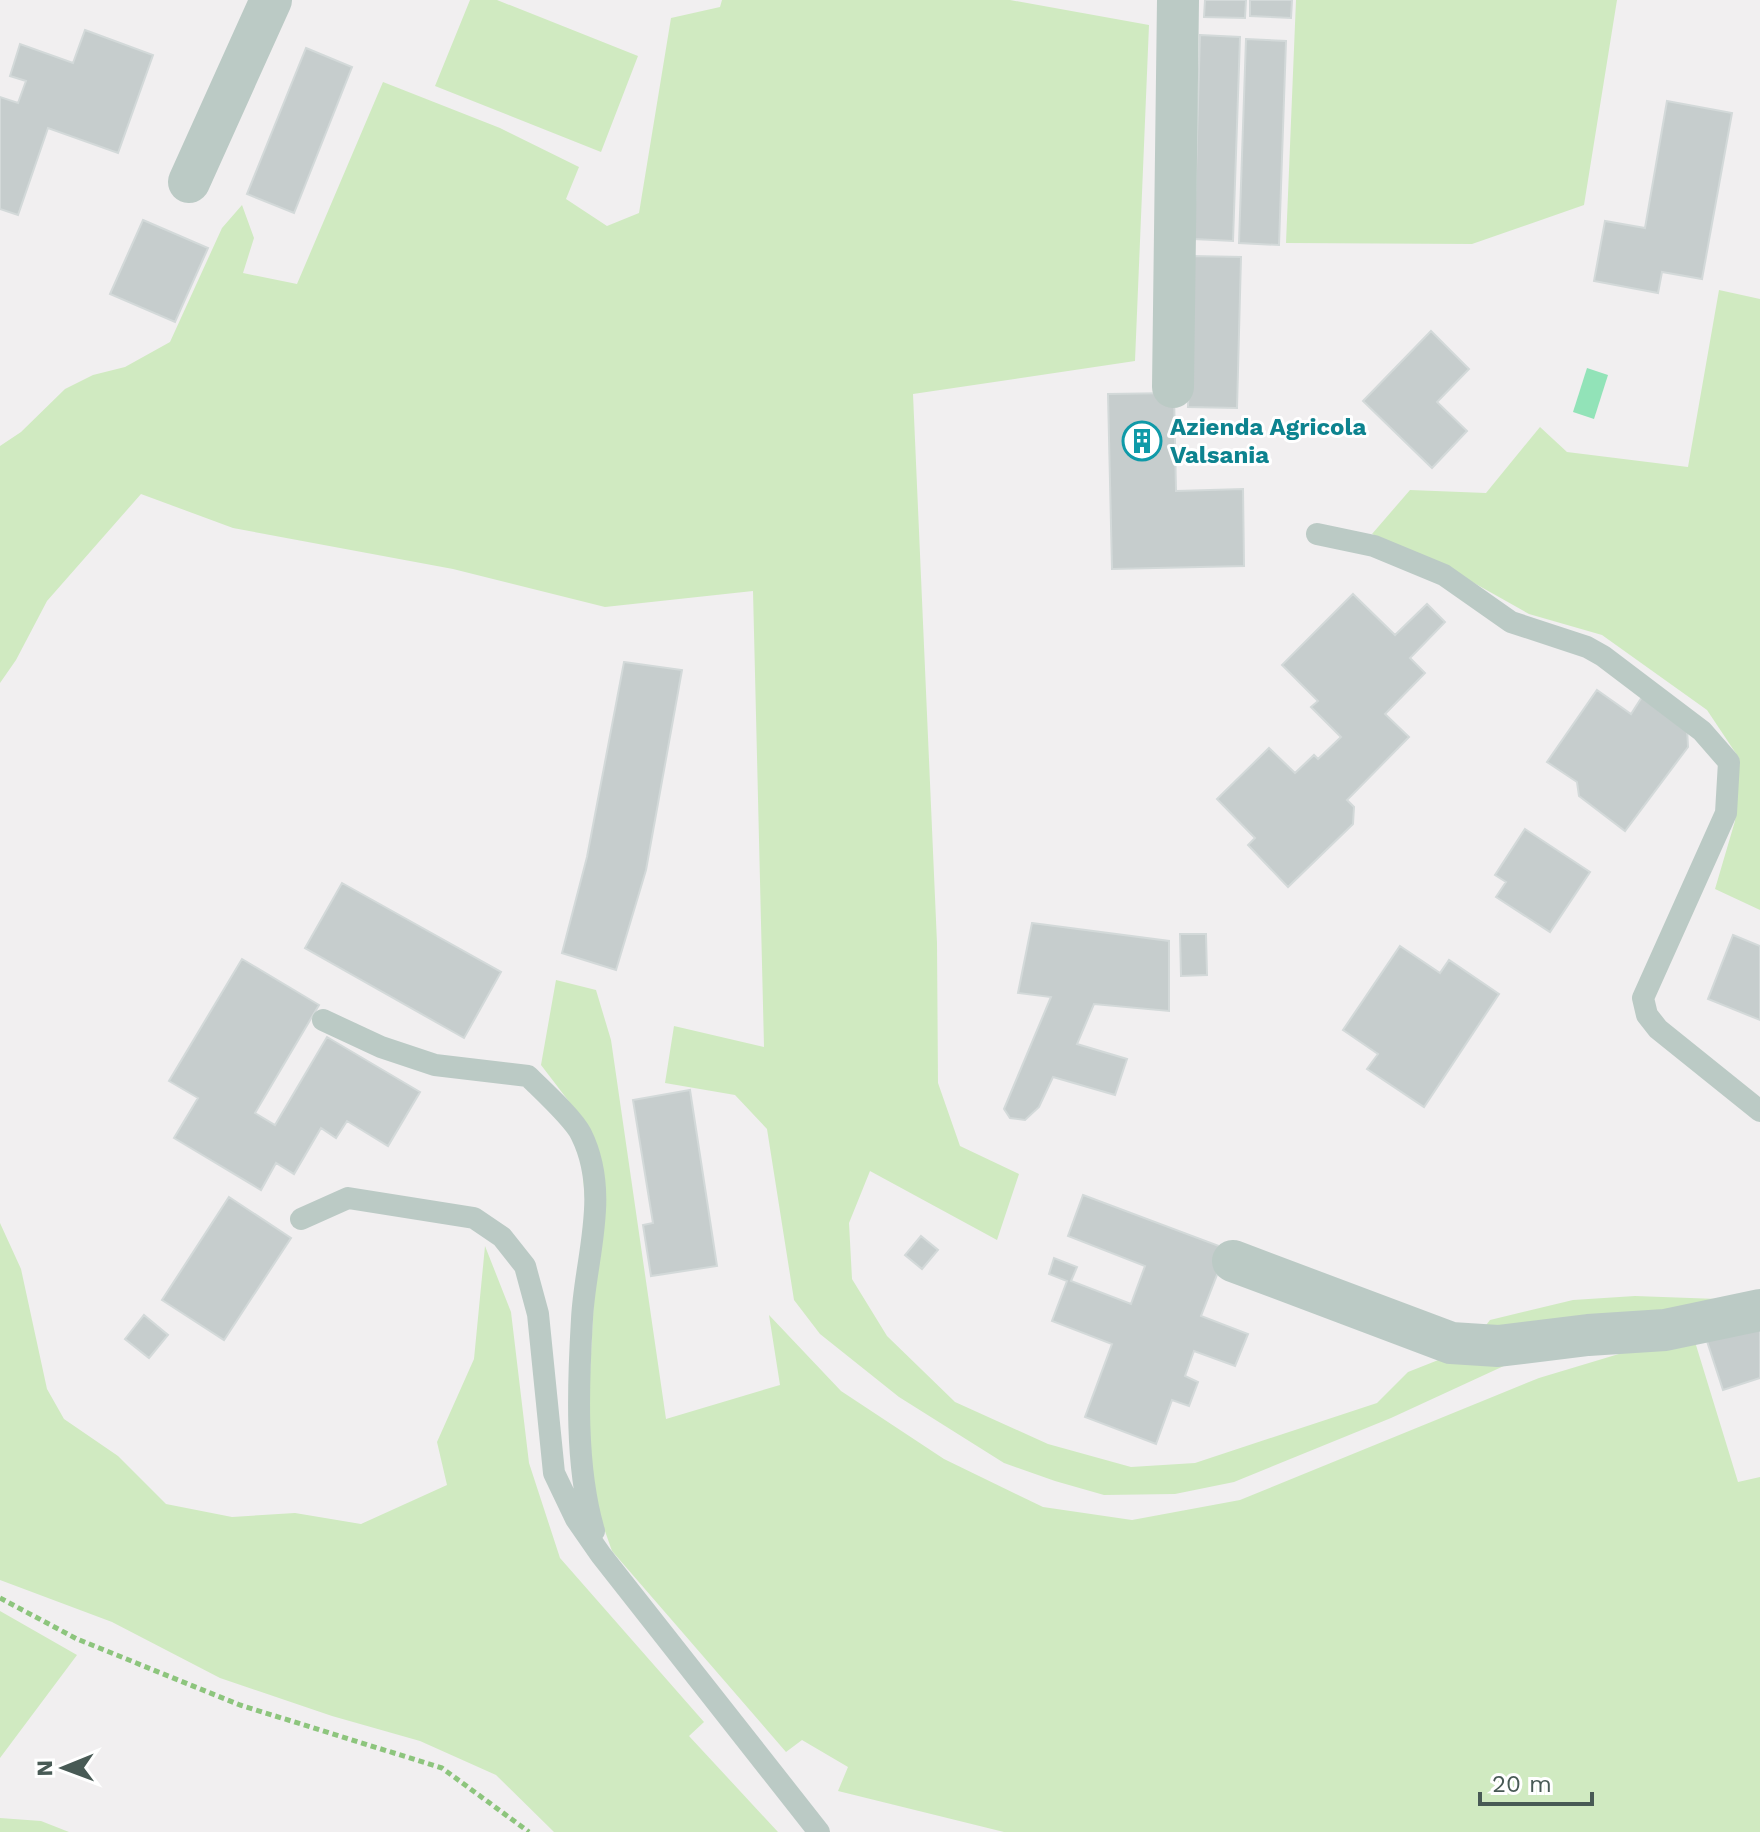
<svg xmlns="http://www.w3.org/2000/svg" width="1760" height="1832" font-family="'Work Sans',sans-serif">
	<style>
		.green { fill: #d0eac1 }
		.water { fill: #92e3b8 }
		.building { fill: #c6cdcd; stroke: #d3d9d9; stroke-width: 2 }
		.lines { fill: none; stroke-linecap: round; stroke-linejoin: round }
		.path { stroke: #8dc57d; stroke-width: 5; stroke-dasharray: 6 4; stroke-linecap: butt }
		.lane { stroke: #bbcac5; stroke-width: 22 }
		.street { stroke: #bbcac5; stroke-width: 42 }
		.labels { text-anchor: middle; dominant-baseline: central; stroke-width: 6; stroke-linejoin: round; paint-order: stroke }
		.culture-label { font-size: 24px; font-weight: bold; fill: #0d838f; stroke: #fff; text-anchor: start }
	</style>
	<rect width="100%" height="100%" fill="#f1eff0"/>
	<path class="green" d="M470,0h27l141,56 -37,96 -166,-66z
		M722,0h288l139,25 -14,336 -222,33 24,549 1,140 22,63 59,28 -22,66 -127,-69 -21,52 3,56 35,57 68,66 93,42 83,23 64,-4 182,-60 31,-31 43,-17 94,-8 -154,71 -157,64 -59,12 -71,1 -49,-14 -51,-18 -105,-66 -79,-63 -26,-34 -27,-171 -32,-34 -70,-12 9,-57 90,21 -11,-456 -148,16 -152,-38 -220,-41 -92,-34 -94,107 -31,59 -16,23v-237l21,-14 44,-43 28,-14 32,-8 45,-25 52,-114 20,-23 12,33 -11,35 54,11 86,-202 117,46 79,39 -13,32 41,27 32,-13 32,-195 49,-11z
		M1296,0h321l-33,205 -112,39 -186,-1z
		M1719,290l41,9v611l-45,-21 20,-68 4,-63 -32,-48 -105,-75 -73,-21 -87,-49 -70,-31 38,-44 76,3 54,-66 27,25 121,15z
		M556,980l40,10 15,50 55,379 114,-34 -11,-70 72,76 103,68 99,48 89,13 108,-20 299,-122 153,-46 46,150 22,-5v355h-756l-166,-41 10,-24 -46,-27 -16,12 -174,-201 -18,-51 -6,-89 6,-115 -17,-184 -36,-47z
		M0,1223l21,46 26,120 17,30 54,37 48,48 66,13 63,-4 66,11 86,-39 -10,-43 37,-83 11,-113 26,66 18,151 31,95 144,164 -15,14 89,96h-224l-58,-57 -76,-34 -88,-25 -112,-38 -108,-56 -112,-42z
		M1635,1296l83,3 18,6 -259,32 13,-17 83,-20z
		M0,1611l77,44 -77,103z
		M0,1818l41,3 28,11h-69z"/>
	<path class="water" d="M1587,368l21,7 -14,44 -21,-7z"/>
	<path class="building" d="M1205,0h41l-1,18 -41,-1z
		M1250,0h42l-1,18 -41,-2z
		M85,30l68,25 -35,98 -70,-25 -30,87 -18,-6v-112l18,6 8,-22 -16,-5 10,-32 53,19z
		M1200,35l40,2 -7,204 -39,-2z
		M1246,39l40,2 -7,204 -40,-2z
		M306,48l46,19 -58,146 -47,-19z
		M1667,101l65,12 -30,166 -40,-7 -4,21 -64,-12 11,-60 40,7z
		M143,220l65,28 -33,74 -65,-28z
		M1192,256l49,1 -4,151 -49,-1z
		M1431,331l38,38 -32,33 30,29 -35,37 -69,-67z
		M1174,393l2,98 67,-2 1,77 -132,3 -4,-175z
		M1353,594l42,41 32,-31 18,18 -35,36 15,15 -40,41 24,23 -62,63 7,7 -1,17 -65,63 -40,-42 7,-7 -38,-39 52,-51 26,25 19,-18 4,4 23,-22 -30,-30 7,-6 -36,-36z
		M624,662l58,8 -36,200 -30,100 -54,-17 25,-96z
		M1597,690l34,24 11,-17 45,31 1,19 -63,84 -46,-35 -2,-14 -30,-20z
		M1525,829l65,43 -40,60 -54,-35 10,-15 -11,-7z
		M342,883l159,89 -37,66 -159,-90z
		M1032,923l137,18v70l-75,-7 -17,40 50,15 -12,36 -62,-18 -14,30 -14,13 -15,-2 -6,-9 47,-112 -33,-4z
		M1180,934h26l1,41 -26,1z
		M1733,935l27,11v74l-52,-21z
		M1400,946l40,27 9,-13 50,34 -75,113 -57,-38 11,-15 -35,-24z
		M242,959l77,46 -64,108 20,12 52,-88 93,55 -32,54 -41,-25 -11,17 -15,-10 -27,46 -18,-11 -15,27 -87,-52 24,-40 -29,-17z
		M690,1090l27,176 -66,10 -8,-51 10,-2 -20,-123z
		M1083,1195l144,54 -26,67 47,18 -13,32 -41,-15 -9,25 13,6 -9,24 -17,-6 -16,44 -71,-27 27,-73 -60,-23 15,-40 -18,-7 5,-16 23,9 -6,14 60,23 14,-38 -77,-30z
		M229,1197l62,41 -67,102 -62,-40z
		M921,1236l17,14 -16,19 -17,-14z
		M144,1315l24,20 -19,23 -24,-19z
		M1760,1324v54l-37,12 -18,-55z"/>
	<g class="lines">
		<path class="path" d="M0,1598l77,41 163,66 202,63 87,64"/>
		<path class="lane" d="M1317,534l57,12 70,29 67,47 76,25 16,9 99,75 27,31 -3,51 -83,185 4,17 11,14 102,82
			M323,1020l58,27 54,18 93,11c14,14 45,42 53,58 30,60 4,124 1,185 -4,67 -7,148 12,212
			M301,1219l47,-21 126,20 28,19 23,29 13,48 16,159 22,46 25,36 218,277"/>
		<path class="street" d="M189,182l82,-182
			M1173,387l5,-387
			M1233,1261l218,82 47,3 90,-11 77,-5 95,-20"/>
	</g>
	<defs>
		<g id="building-ring" transform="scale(2)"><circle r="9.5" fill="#fff" stroke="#0f9aa8" stroke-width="1.5"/><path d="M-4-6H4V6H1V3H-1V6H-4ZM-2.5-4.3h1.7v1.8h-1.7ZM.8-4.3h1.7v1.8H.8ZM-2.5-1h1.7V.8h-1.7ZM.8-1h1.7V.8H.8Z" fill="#0f9aa8"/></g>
	</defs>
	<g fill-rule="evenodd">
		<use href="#building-ring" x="1142" y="441"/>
	</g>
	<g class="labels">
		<g class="culture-label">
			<text x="1170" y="427">Azienda Agricola<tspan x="1170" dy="28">Valsania</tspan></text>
		</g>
	</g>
	<g transform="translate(64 1768) rotate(269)" stroke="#ffffff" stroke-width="6" paint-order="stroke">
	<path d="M0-6L14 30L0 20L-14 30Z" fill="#485a55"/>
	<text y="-12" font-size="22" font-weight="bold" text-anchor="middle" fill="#485a55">N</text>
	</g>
	<path d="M1480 1792v12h112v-12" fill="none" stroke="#485a55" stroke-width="4"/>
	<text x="1492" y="1792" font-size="24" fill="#485a55" stroke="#ffffff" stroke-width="6" paint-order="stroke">20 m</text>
</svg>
